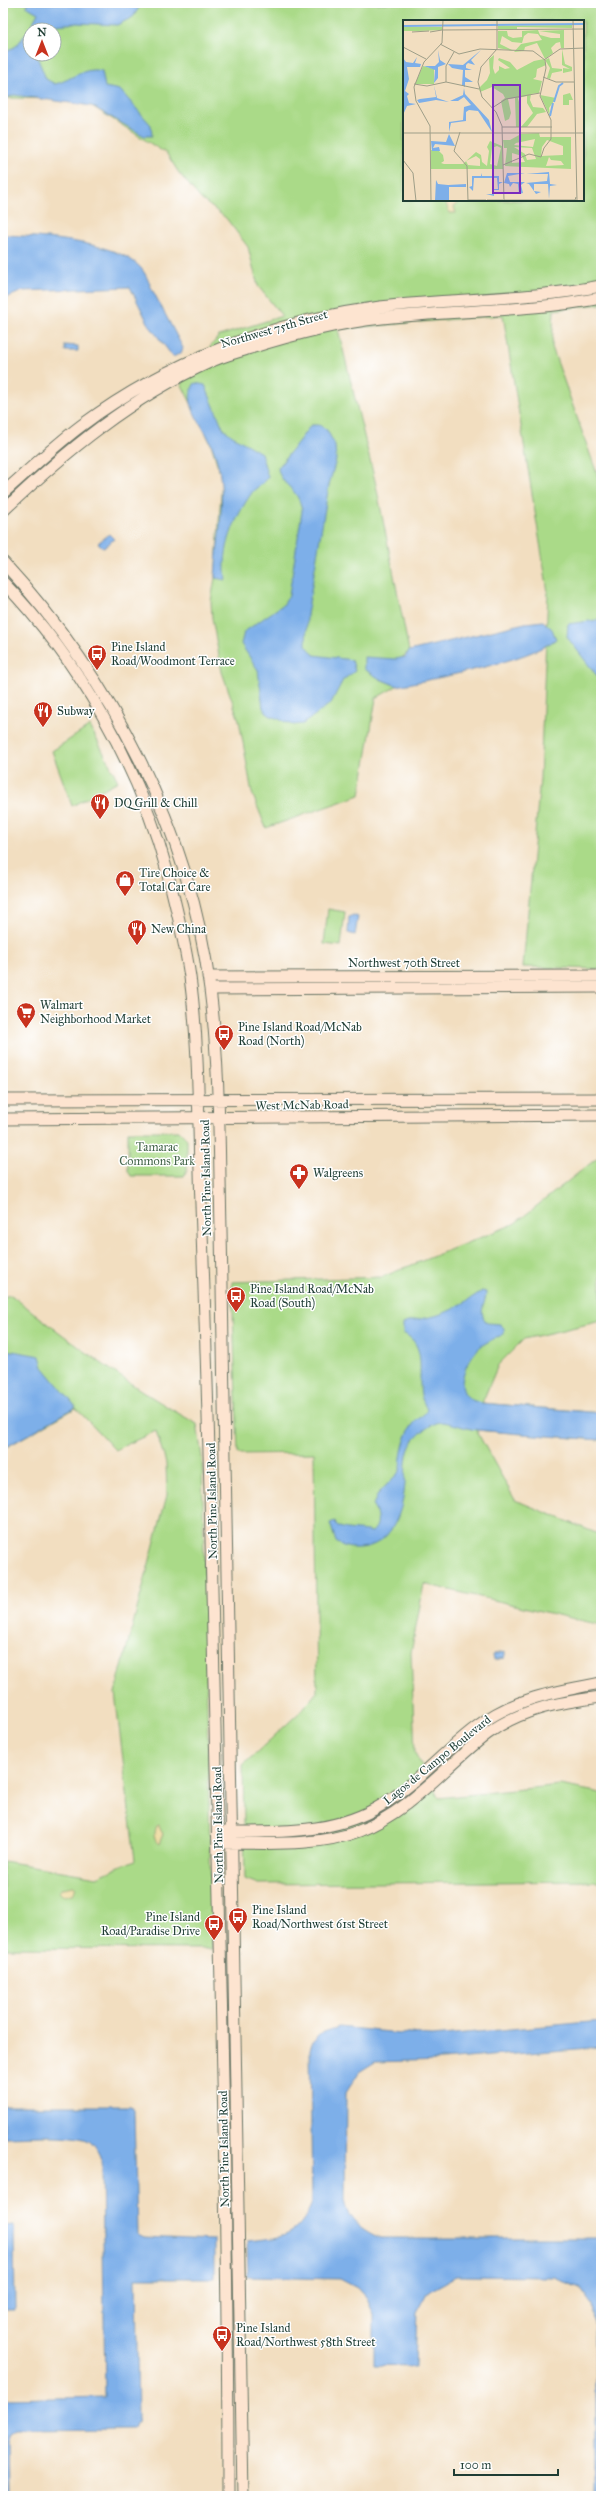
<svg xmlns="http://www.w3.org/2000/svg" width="604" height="2499" font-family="'IM FELL Great Primer',serif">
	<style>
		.green { fill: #aada88; stroke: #648c5e; fill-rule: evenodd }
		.sand { fill: #eeda9e; stroke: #868c69 }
		.water { fill: #7dafe9; stroke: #4e768e }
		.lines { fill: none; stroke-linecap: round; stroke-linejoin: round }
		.secondary-casing { stroke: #697565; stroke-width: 13 }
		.secondary { stroke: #fde4d0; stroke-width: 11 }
		.labels { text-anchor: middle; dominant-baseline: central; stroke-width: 3; stroke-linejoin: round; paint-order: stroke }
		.street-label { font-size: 12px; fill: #1f3d34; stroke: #fff }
		.poi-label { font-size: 12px; fill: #1f3d34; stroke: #fff; text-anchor: start }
		.park-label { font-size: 12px; fill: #426449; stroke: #fff }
		.inset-river { fill: none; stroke: #7dafe9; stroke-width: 2 }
		.inset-road { fill: none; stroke: #9e9e88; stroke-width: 1 }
		.view { fill: #7b2cbf; fill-opacity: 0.15; stroke: #7b2cbf; stroke-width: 2 }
		.inset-edge { fill: none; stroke: #1f3d34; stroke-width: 2 }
	</style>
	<rect width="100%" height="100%" fill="#fff"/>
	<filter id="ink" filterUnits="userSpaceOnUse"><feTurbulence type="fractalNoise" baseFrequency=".025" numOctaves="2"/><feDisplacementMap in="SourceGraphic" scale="8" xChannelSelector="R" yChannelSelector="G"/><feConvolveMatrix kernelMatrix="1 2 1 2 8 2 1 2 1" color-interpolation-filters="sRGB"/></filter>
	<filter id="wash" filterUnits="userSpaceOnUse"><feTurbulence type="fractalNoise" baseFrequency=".012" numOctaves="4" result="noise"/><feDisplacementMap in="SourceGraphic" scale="16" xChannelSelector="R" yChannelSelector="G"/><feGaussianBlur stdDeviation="0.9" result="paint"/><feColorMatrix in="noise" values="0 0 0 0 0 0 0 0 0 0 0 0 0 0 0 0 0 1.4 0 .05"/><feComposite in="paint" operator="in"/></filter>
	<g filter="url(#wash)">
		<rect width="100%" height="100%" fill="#f2dec0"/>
		<path class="green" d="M3,3h598v301l-47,6 -2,37 49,138v484l-78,-2 17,-188 8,-187 -45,-277 -165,14 38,156 33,166 -29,28 17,7 -21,12 -16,97 -94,33 -14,-35 -13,-73 -17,-48 -10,-54 -1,-17 4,-23 7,-98 -11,-36 -30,-61 38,-47 63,-20 -24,-30 -10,-39 -22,-29 -25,-19 -22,-26 -12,-19 -75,-48 -38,-7 -47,-1 -4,-5zM404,21h179v179h-179zM30,30h24v24h-24z
			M90,726l28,55 -46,25 -20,-55z
			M328,909l17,3 -4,34 -17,-2z
			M128,1131h51l8,8v32l-3,5h-53l-3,-5z
			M601,1155v166l-77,18 -26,26 -16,38 119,10v27l-125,-10 39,70 86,35v90l-177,-41 -13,69 4,100 24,45 121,-13 41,8v88l-343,3 -13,-5 -2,-114 57,-53 17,-20 -3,-239 -76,1 -6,-172 150,-5 132,-53z
			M11,1295c60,47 119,92 186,129l5,33 10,492 -209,-1v-87l94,16 38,-17 -20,-167 52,-198 -1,-32 -10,-32 -41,19 -39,-42 -73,41v-152z"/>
		<path class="sand" d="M445,200h14l-5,7 2,6h-7z
			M158,1825l5,9 -4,10c-6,-4 -6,-12 -3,-18z
			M74,1886l3,2 -4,6 -11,1 -3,-3 3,-4z"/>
		<path class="water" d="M28,3h114l-9,14 -16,8 -40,-2 -32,3 -2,4 -12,-4 7,-13 -12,-7z
			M26,34l4,3v17h6l10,25 9,5c17,-4 29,-18 47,-13l3,16 15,3 31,35 1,11h-8l-52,-30 -78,-11 -7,3 -4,6v-52l12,-5z
			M3,233l3,2c34,2 110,6 134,32 6,6 9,16 13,24 10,19 20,38 30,57l-2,5 -8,4 -24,-32 -19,-38 -107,4 -20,8z
			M65,345l13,1v5h-13z
			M195,383l10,2 18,43 8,7 30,18 7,24c-4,8 -13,10 -17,17 -17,25 -30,56 -25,86l-11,-2c3,-57 19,-101 -14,-153 -8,-13 -16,-28 -6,-42z
			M311,425h8l8,5 8,15 1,15 -7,25 -22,130 -1,30 8,10 38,5 3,11 -12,9 -12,23 -28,21 -10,1 -24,-10 -6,-7 -5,-38 -17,-26 3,-12 40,-28 5,-9 13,-84c-3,-24 -22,-25 -24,-43z
			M109,534l5,5 -10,9 -6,-5z
			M601,616v65l-34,-44 1,-13 29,-4z
			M543,621l9,8 4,10c-26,22 -122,40 -159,47l-17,-7 -16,-10v-12l32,2 9,-2 4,-6 116,-28z
			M353,915l5,2 -3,18 -7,-2 1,-16z
			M482,1291l4,1c0,13 -9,19 1,31l13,1 4,4v6c-8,4 -21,9 -27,16 -15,18 -26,48 5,53l119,10v27c-41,-3 -83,-6 -124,-10 -11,-1 -27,-8 -36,-8 -10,1 -21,11 -27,18 -10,12 -8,31 -9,44 -2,25 -11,56 -38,63 -12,2 -21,2 -31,-5l-6,-19 5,-2 2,5c11,5 23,3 35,6 9,-8 5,-17 1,-27l5,-11 22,-23c0,-15 4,-36 14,-48 4,-5 10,-7 13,-13 -2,-5 -5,-10 -6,-15 -4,-23 7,-50 -18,-62v-9c12,-6 25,-5 38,-10 15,-5 28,-15 41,-23z
			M3,1345l4,5 33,6 3,11 33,40 -73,42z
			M505,1652v6l-11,2 -1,-6z
			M601,2021v26l-159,13 -67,2 -16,10 -13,21 -1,106c4,22 16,30 35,39h221v258h-6v-173l-2,-18 -13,-18 -26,-10 -97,-1 -29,16 -11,20 -2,54 -41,-1v-50l-7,-16 -10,-11 -17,-9 -92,-2 -1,-36c36,-4 50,-2 65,-38l-2,-154 3,-8 11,-9 15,-5 92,9z
			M3,2106h128l3,4 3,124 6,3 71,3v38h-78l2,142 -4,9 -120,1 -7,5 1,61h-5v-97l102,-2 -3,-235c-3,-8 -6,-16 -13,-21 -14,-8 -67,-4 -86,-4z
			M14,2225l1,85h-12v-84z"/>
	</g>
	<g filter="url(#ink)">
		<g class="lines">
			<g class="secondary-casing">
				<path id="secondary" d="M3,493c26,-23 51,-47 79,-68 86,-64 192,-104 298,-118 73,-9 148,-7 221,-21
					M3,511c62,-59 128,-114 207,-149 12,-6 25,-9 37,-13 44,-14 89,-26 135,-31 73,-8 146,-6 219,-20
					M3,562c108,117 187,267 207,427 10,79 9,160 11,240l22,1267
					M3,582c76,78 136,184 164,289 9,35 18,71 23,106 10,75 8,151 11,227 4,112 8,223 10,335 6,319 17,638 17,957
					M208,977l393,-1
					M210,989l391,-2
					M3,1100l598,-1
					M3,1119l598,-4
					M224,1832c50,0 106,2 151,-23 40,-22 68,-58 104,-84 36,-27 79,-34 122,-42
					M224,1843c43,0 93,4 135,-12 52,-20 85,-64 128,-97 33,-25 74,-32 114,-37"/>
			</g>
			<use href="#secondary" class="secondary"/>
		</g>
	</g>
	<defs>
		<g id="bus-pin" transform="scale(1)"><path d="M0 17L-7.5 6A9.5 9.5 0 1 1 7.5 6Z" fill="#c8321e" stroke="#fff"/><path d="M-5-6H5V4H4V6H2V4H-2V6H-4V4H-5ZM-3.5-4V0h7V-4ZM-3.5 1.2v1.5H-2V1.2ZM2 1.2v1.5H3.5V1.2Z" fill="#fff"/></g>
		<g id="restaurant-pin" transform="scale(1)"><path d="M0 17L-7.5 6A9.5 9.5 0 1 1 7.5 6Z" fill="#c8321e" stroke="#fff"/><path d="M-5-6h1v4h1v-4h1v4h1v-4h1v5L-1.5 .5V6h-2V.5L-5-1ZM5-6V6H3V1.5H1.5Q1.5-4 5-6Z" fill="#fff"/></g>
		<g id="shop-pin" transform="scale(1)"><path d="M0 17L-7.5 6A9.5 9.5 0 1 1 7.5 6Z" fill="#c8321e" stroke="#fff"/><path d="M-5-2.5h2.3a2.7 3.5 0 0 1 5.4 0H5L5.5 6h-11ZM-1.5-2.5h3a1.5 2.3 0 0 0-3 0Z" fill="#fff"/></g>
		<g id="supermarket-pin" transform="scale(1)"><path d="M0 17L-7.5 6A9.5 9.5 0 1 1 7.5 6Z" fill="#c8321e" stroke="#fff"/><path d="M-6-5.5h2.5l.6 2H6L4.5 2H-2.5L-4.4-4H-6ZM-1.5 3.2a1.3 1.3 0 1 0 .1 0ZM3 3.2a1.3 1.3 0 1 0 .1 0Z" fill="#fff"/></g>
		<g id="pharmacy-pin" transform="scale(1)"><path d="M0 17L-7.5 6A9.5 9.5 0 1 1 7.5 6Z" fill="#c8321e" stroke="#fff"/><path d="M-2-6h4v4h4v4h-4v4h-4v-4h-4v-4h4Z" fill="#fff"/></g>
	</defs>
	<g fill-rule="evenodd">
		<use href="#bus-pin" x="97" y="654"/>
		<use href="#restaurant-pin" x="43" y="711"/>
		<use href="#restaurant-pin" x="100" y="803"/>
		<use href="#shop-pin" x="125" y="880"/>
		<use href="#restaurant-pin" x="137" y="929"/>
		<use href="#supermarket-pin" x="26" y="1012"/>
		<use href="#bus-pin" x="224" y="1034"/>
		<use href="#pharmacy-pin" x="299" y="1173"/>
		<use href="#bus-pin" x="236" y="1296"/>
		<use href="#bus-pin" x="238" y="1917"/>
		<use href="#bus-pin" x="214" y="1924"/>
		<use href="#bus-pin" x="222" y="2335"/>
	</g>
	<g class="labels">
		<g class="street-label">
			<text transform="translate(274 329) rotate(-16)">Northwest 75th Street</text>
			<text x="404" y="963">Northwest 70th Street</text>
			<text transform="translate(302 1105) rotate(-1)">West McNab Road</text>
			<text transform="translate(206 1178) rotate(-91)">North Pine Island Road</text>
			<text transform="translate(212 1501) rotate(-91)">North Pine Island Road</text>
			<text transform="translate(437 1760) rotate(-39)">Lagos de Campo Boulevard</text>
			<text transform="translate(218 1825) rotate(-91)">North Pine Island Road</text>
			<text transform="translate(224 2149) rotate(-91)">North Pine Island Road</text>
		</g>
		<g class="poi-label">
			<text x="111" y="647">Pine Island<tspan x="111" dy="14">Road/Woodmont Terrace</tspan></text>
			<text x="57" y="711">Subway</text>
			<text x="114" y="803">DQ Grill &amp; Chill</text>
			<text x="139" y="873">Tire Choice &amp;<tspan x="139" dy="14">Total Car Care</tspan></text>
			<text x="151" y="929">New China</text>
			<text x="40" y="1005">Walmart<tspan x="40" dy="14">Neighborhood Market</tspan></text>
			<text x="238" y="1027">Pine Island Road/McNab<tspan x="238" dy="14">Road (North)</tspan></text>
			<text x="313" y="1173">Walgreens</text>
			<text x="250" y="1289">Pine Island Road/McNab<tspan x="250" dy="14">Road (South)</tspan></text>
			<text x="252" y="1910">Pine Island<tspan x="252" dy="14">Road/Northwest 61st Street</tspan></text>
			<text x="200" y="1917" text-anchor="end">Pine Island<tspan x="200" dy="14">Road/Paradise Drive</tspan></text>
			<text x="236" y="2328">Pine Island<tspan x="236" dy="14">Road/Northwest 58th Street</tspan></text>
		</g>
		<g class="park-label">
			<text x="157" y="1147">Tamarac<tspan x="157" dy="14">Commons Park</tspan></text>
		</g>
	</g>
	<g transform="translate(403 20)">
		<rect width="181" height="181" fill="#f2dec0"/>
		<path d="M169,5v3l-55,-1v2h-19v-3zM0,7h39v3l-24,1h-15zM135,10l2,5 11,3h9v-4l-21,-3 25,-1v18h-3l-1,-6 -4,1 -5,5 2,5 -8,6 -8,-16 -12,4 -1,4 -10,1 7,-8 21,-4 -4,-6 -10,-1 -4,3 -2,7 -10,-1 -10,-6 -2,8 14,7 -16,-3v-17h9l1,5 5,2 9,-1v-6zM159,29l3,15 7,3v4l-9,2v-5l7,1 -8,-4zM91,35l-1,13 2,6 4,-4v-4l6,3 5,-1 -12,-8 1,-2 11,4 7,8 17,-9 10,-2 2,6 -9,4 -1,8 -3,2 9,2 -3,12 -8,1 -1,6 3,7 10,1 3,4 -9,2 -10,13h-6l12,-14 -6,-10v-7l-9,2 3,12 -1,17h-4l-1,-29 -7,1 3,14 -2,6 -4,2 -4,-20 4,-3 -2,-4 -11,-7 -12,5 -1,-4 8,-8 3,-7 -1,-14zM146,38l3,10 10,1v2l-10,2 -2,6 -3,-1 3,-10 -5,-8zM20,46l11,3v15h-19zM167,73l3,7h-4v5h-6v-10zM137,75l16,3 -7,10 1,8zM136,113l1,4h31v32l-66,-3 2,-18h-3l-1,-8h7l11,-6zM132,119l-2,8 -19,-2 2,-2zM144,120l16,6v9l-22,1 1,-9zM111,127l18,1 4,11 -9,1 -2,-6zM109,133l10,3 3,6 -13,1zM146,137l2,3 10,1 3,4 -18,1zM87,121l12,5 1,23h-72v-19h7l5,5 1,6 -3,2 3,1h19l13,-12 5,3 1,7 5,4 2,-15 -2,-4zM94,126l4,2 -4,18 -7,-2 2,-16zM73,136l4,3v7l-12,-1 -2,-4z" fill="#aada88" fill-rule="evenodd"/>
		<path d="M181,3v2l-181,2v-2zM35,30l2,10 6,4 -8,3v11l-4,5 1,-13 -11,-4h11l4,-4zM78,30l-10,10 4,5 -7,-2 -2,2v3l6,2h-7v7l8,5h-8v5l-3,-2 1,-15 -11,-2 -4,-4 15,1zM14,37l-2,6 6,1 -1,3h-13l2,12 -4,12 4,3 -2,2 2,7 7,1 -9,2 -4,9v-57l3,4 7,1zM31,65l3,13 12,4 -13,-2 -17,3 -2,-3 3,-1 16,-2zM61,68l1,6 24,26 3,12 -14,-21 -9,-1 -3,2v9l-15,2 -2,9v-10l14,-2 1,-13 7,-2 -7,-8 -6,4h-8l13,-6zM46,114l6,12 -20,-2 -2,4 6,-1 1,4h-8l-1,-10 15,1zM146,152l1,12 7,1 -7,1 -1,13 -1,-15h-14v7l7,1 -5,2 -7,-10 -3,-1 21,-2 1,-7h-22zM78,153l1,3h17v6h4l-4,2v6h-5v6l-8,-2h6v-5h6l-1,-11h-23l-1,13 -4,-4 3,-1v-10h9zM104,153h18l-17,3 2,6h15l-4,3 2,8 -4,1 -1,-10 -5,-1 -3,4 -1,-3 -5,-1zM33,160l2,4 10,1 18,-1v3h-17v14h-14z" fill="#7dafe9"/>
		<path class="inset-river" d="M151,82l5,-16 4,-3M147,96l3,-13"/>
		<path class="inset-road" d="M94,0v29l-16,18 -3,15 4,15 14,15 6,14 2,75M170,0l4,181M39,10l142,-1M9,12l17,-1M27,12l12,-2M37,24l19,10 21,-5 53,2 12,9 1,8 -6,28 11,24v19l-7,9 -3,9 -12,-3 -26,11M0,27l23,12M141,40l16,-11 24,-1M140,57l13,5h18M43,62v-16l8,-14M11,64l13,2 19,-4 33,7M89,88l14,-9 34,-6M99,107h50M57,112l-6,19 13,15 1,35M0,113h181M0,140l10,13 3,28M65,180h18M84,180h16M101,180h71l1,-3M28,181l-1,-75 -14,-25 -2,-14 10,-25 18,-19 1,-23"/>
		<path class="view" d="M90,65h27v108h-27z"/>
		<rect width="181" height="181" class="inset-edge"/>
	</g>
	<rect width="604" height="2499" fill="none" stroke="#fff" stroke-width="16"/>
	<g transform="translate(42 42)"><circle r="19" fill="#ffffff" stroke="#a5b1ae"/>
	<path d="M0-3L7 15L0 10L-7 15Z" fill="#c8321e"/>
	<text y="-6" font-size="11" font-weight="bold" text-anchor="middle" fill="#1f3d34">N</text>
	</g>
	<path d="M454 2469v6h104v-6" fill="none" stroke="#1f3d34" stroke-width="2"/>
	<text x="460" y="2469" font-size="12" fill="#1f3d34" stroke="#ffffff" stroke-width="3" paint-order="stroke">100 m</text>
</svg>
